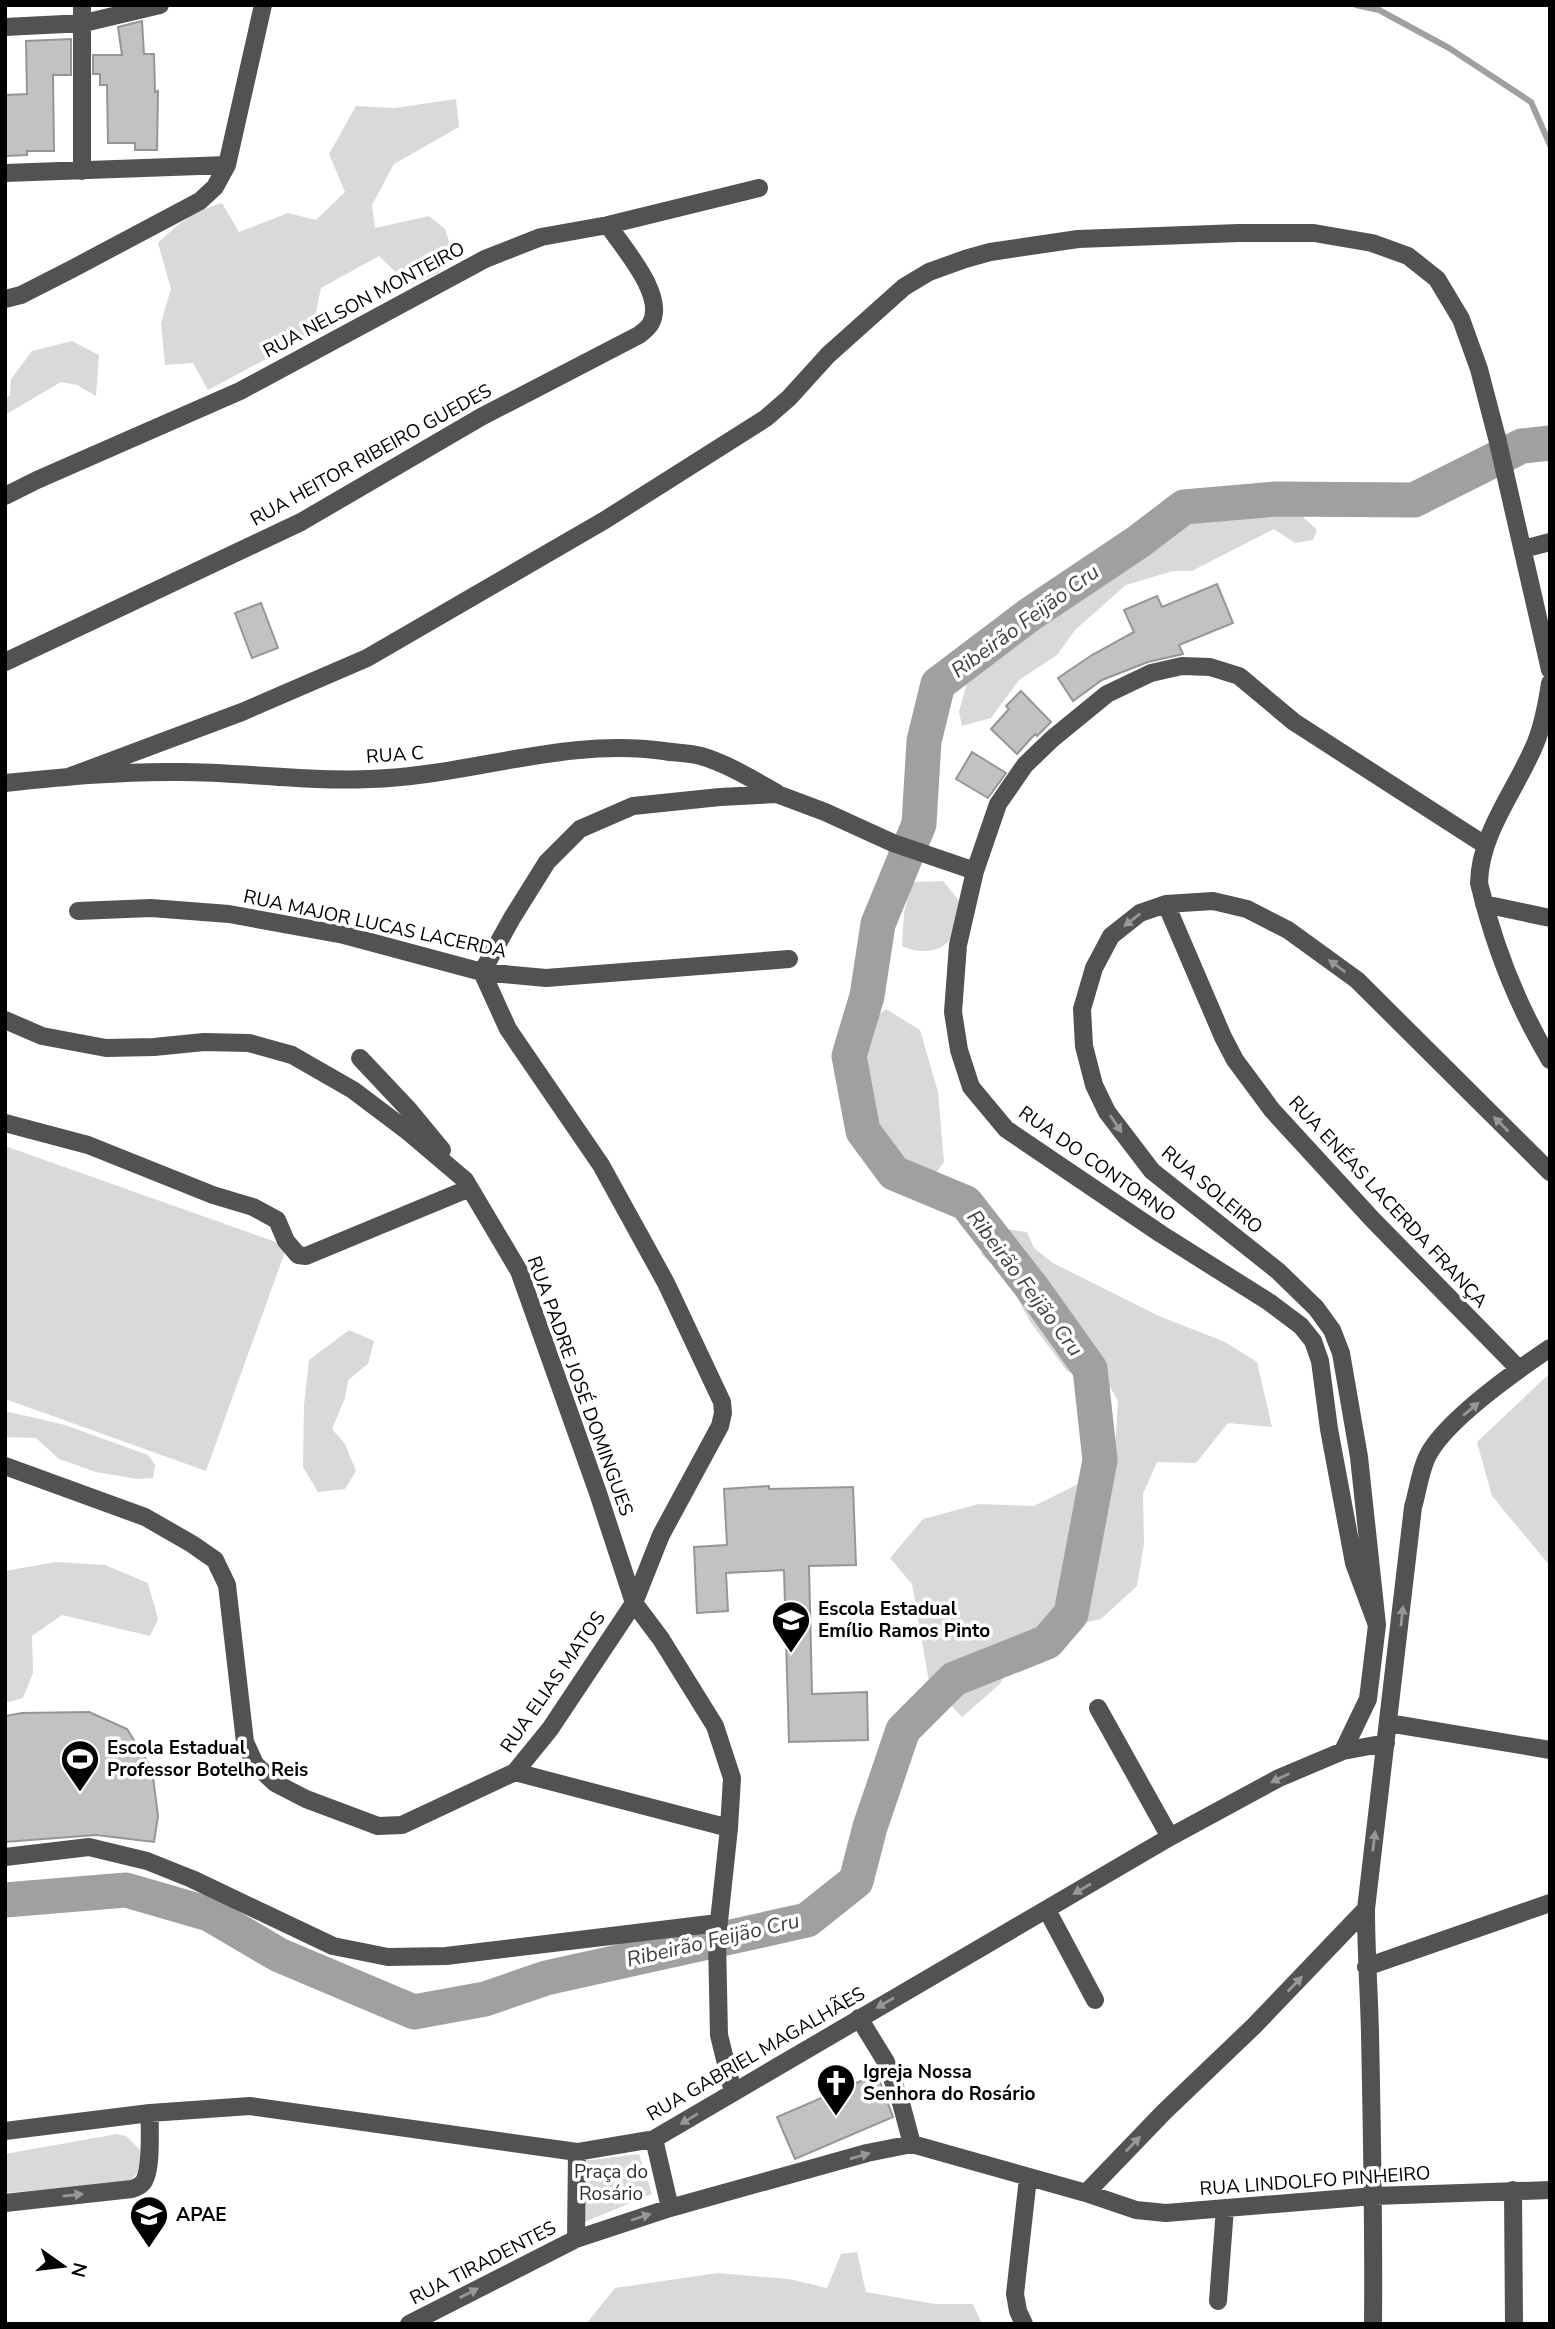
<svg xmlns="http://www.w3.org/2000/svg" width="1555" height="2329" font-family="'Nunito Sans',sans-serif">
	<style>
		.green { fill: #d9d9d9 }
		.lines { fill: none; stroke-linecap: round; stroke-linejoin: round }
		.stream { stroke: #a0a0a0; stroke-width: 6 }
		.river { stroke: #a0a0a0; stroke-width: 35 }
		.building { fill: #c2c2c2; stroke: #969696; stroke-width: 2 }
		.minor { stroke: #525252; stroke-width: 18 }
		.oneway { fill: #979797 }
		.labels { text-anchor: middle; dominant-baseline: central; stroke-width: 7; stroke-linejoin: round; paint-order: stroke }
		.street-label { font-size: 19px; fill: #000; stroke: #fff }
		.poi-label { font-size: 19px; font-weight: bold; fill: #000; stroke: #fff; text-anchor: start }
		.park-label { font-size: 19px; fill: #303030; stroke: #fff }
		.water-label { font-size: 21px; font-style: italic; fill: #414141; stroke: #fff }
	</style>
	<rect width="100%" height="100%" fill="#fff"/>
	<path class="green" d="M456,99l3,28 -65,37 -22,41 3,23 54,-12 16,13 9,27 -16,17 -29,12 -30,-29 -58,32 -10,47 -103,55 -15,-27 -28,2 -4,-42 10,-34 -13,-46c22,-21 34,-31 64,-40l17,29 49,-19 28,7 29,-28 -16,-38 27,-48 39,2z
		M72,341l27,14 -3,41 -19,-11 -16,-3 -56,33v-16l5,-4 1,-16 21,-28z
		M1211,510l89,4 17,16 -4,10 -18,3 -21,-14 -82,42h-19l-47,14 -51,45 -18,25 -38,25 -28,38 -29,8 -3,-14 11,-40 44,-35 172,-118z
		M943,881l18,22c-2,9 -3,26 -8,33 -12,18 -34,18 -51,10l2,-33 8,-31z
		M886,1009l34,21 18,62 6,70 -24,33 -35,-7 -17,-22 2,-47 -5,-40v-31l4,-26z
		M5,1146l282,100 -81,225 -201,-72z
		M999,1228l28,4 7,16 19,15 106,53 66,26 32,20 15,65 -44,-4 -32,40 -39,-1 -14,32 1,50 -7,42 -36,33 -77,17 -24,48 -38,33 -33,-35 -17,-98 -22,-26 33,-39 56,-15 55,2 80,-40 4,-65 -8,-14 -43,-16 -36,-48 -26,-47 -24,-22z
		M349,1330l25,11 -6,23 -20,16 -3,18 -13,31 13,15 11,27 -11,18 -27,3 -15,-25 1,-62 5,-45z
		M1550,1373v193l-58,-70 -15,-54z
		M5,1411l60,14 83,30 7,10 -2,13 -16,1 -41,-7 -37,-13 -23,-21 -31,-1z
		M56,1562l49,3 43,18 10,36 -8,17 -88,-21 -30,21 1,37 -10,25 -18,5v-132z
		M117,2134l9,2 14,14 1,19 -12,13 -124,11v-39z
		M639,2154l13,40 -70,29v-62z
		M857,2252l9,40 69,12h38l9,20h-396l29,-36 103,-15 71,6 38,9 14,-34z"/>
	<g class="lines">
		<path class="stream" d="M1356,5l23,5 70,38 82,54 19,43"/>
		<path class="river" d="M5,1900l121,-10 83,24 70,41 135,57 71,-13 61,-21 261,-58 49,-39 14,-54 33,-97 51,-51 93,-37 24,-28 29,-154 -10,-91 -57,-80 -67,-86 -72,-30 -31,-42 -14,-75 18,-60 11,-72 41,-100 5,-83 14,-57 91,-69 109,-73 46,-35 92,-8 138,1 108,-54 28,-3"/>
	</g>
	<path class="building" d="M142,21l2,33h10l1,38 3,-1 -1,59h-22v-7h-27l-1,-58h-7v-11h-7v-19h29l-4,-28z
		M71,39v36h-18l1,76h-27v4l-21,1v-61l21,-1 -1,-53z
		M1217,584l16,39 -54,22 4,9 -35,8 -46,18 -29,21 -15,-23 34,-23 42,-23 -10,-22 33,-14 5,11z
		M261,603l17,45 -26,10 -17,-45z
		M1021,691l30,31 -14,14 -2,-2 -18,20 -26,-25 18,-20 -3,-3z
		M972,752l34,21 -18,25 -32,-19z
		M769,1486v3l84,-2 3,78 -47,1 3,128 55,-2 1,48 -79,2 -5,-172 -58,3 2,38 -31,2 -3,-66 33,-2 -3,-56z
		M89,1712l38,17 25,40 6,47 -4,26 -58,-7 -91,7v-126l17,-3z
		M877,2074l16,43 -98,42 -18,-42z"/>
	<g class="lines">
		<path class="minor" d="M5,27l79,-4 76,-18
			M82,171v-166
			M5,173l222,-8
			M5,299l16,-4 51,-26 128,-68 15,-14 12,-22 36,-160
			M5,496l32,-16 203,-89 245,-132 56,-22 67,-12 151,-37
			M1523,549l27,-7
			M5,662l296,-140 180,-105 158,-82c4,-3 10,-8 12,-12 15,-28 -28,-75 -43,-98
			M1550,683c-3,20 -7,41 -14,59 -19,47 -56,90 -57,141 15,63 38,122 71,177
			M71,776l171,-64 125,-54 238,-138 161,-102 23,-20 39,-43 76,-68 25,-15 36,-13 25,-7 88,-13 161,-6h75l58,10 36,13 29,23 24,40 18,50 18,69 53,232
			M5,783c58,-6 117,-12 175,-11 63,0 126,10 190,7 99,-3 194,-42 294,-28 12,2 25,2 37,5 27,8 51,23 76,37
			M1166,904l57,133 12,23 37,50 101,110 146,149
			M1484,904l66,14
			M78,911l73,-3 78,6 115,21 138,37 64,6 243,-19
			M5,1020l37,16 64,12 48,-1 50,-5 45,1 43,12 61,35 53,40 59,50 54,91 79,222 36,110 27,36 54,87 17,52 -3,50 -12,112 2,95 14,57
			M360,1058l49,52 33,40
			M5,1123l83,22 125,50 40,12 24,13 9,21 12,14 8,1 164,-68
			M5,1466l140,51 47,27 23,16 12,25 18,157 10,22 20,19 31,16 72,27 24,-1 113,-53 35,-43 84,-126 27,-68 59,-109 3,-13 -1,-11 -56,-119 -65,-118 -93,-136 -26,-57 30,-54 35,-56 33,-33 53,-23 87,-9 57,-3 48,18 68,31 82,28
			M1377,1625l-23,-62 -25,-134 -9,-68 -7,-20 -12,-15 -32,-24 -108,-68 -155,-105 -35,-42 -12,-37 -6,-38 5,-67 17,-74 23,-67 27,-39 27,-26 55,-45 44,-21 31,-7 28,1 29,9 55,46 191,123
			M1098,1708l72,129
			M1388,1723l162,27
			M1343,1751l25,-52 9,-74 -18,-168 -18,-104 -9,-23 -16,-22 -38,-37 -126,-100 -45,-59 -13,-27 -10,-39 -2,-37 12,-41 17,-32 29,-23 26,-9 47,-3 34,8 41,21 69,50 193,192
			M515,1772l214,56
			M5,1857l84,-10 58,14 45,18 141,67 55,11 58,-1 272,-33
			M1047,1910l48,90
			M1366,1967l184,-64
			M859,2018l27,44 15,41 11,41
			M5,2131l145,-18 100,-7 327,46 77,-13 516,-302 109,-59 64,-27 43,-8
			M654,2139l16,69
			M1513,2190l1,134
			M1086,2193l78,-81 90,-86 112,-117
			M5,2203l127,-14c5,-2 11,-4 13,-10 7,-16 4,-48 5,-66
			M576,2239l1,-87
			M1218,2301l7,-93
			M409,2324l167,-85 94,-31 197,-55 45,-9 174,49 50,17 30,3 208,-17 176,-6
			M1024,2324l-6,-13 -3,-17 13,-116
			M1373,2324c1,-97 -1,-194 -3,-291 -1,-41 -4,-82 -4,-124l47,-402c5,-16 7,-37 15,-52 19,-36 88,-84 122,-107"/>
	</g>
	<defs><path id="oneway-solid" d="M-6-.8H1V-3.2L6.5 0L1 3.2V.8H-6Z" transform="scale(1.75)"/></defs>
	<g class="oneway">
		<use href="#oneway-solid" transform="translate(1132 920) rotate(142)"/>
		<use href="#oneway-solid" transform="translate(1337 966) rotate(-144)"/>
		<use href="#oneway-solid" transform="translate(1116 1124) rotate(56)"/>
		<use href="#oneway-solid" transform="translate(1501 1124) rotate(-135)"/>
		<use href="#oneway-solid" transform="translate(1471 1409) rotate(-40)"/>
		<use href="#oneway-solid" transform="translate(1402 1616) rotate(-84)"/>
		<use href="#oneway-solid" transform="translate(1280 1778) rotate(154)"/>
		<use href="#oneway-solid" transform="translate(1374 1841) rotate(-83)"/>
		<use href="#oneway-solid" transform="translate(1082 1889) rotate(150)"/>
		<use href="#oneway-solid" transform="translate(1295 1984) rotate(-46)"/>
		<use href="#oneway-solid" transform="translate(885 2003) rotate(150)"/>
		<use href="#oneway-solid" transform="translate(689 2119) rotate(149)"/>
		<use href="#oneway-solid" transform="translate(1133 2144) rotate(-46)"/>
		<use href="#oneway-solid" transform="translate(860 2156) rotate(-16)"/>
		<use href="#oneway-solid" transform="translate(73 2195) rotate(-6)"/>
		<use href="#oneway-solid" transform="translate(641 2217) rotate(-18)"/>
		<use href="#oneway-solid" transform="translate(469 2293) rotate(-27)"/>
	</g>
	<defs>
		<g id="school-pin" transform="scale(2.0125)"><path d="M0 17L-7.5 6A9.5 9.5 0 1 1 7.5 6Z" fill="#000" stroke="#fff"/><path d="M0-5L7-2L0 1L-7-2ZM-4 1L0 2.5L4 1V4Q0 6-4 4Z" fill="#fff"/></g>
		<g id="stadium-pin" transform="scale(2.0125)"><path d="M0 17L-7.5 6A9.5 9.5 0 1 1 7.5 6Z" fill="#000" stroke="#fff"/><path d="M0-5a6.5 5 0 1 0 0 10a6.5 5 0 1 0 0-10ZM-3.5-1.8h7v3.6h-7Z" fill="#fff"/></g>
		<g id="church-pin" transform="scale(2.0125)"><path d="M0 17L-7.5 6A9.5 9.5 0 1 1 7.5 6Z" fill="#000" stroke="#fff"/><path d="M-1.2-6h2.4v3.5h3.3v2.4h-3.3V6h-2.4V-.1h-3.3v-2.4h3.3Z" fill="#fff"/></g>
	</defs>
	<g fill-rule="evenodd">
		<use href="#school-pin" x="791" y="1620"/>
		<use href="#stadium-pin" x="80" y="1759"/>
		<use href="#church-pin" x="836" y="2083"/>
		<use href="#school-pin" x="149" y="2215"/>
	</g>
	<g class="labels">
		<g class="street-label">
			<text transform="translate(364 300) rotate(-28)">RUA NELSON MONTEIRO</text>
			<text transform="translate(371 455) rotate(-29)">RUA HEITOR RIBEIRO GUEDES</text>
			<text transform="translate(395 755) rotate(-4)">RUA C</text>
			<text transform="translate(375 924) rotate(12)">RUA MAJOR LUCAS LACERDA</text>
			<text transform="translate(1097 1164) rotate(35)">RUA DO CONTORNO</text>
			<text transform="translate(1212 1190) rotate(40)">RUA SOLEIRO</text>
			<text transform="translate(1388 1202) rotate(47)">RUA ENÉAS LACERDA FRANÇA</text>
			<text transform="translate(580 1386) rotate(70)">RUA PADRE JOSÉ DOMINGUES</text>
			<text transform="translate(553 1682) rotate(-55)">RUA ELIAS MATOS</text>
			<text transform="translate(756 2054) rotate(-30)">RUA GABRIEL MAGALHÃES</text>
			<text transform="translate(1315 2181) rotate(-4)">RUA LINDOLFO PINHEIRO</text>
			<text transform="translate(483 2263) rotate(-27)">RUA TIRADENTES</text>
		</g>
		<g class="poi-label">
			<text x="818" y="1609">Escola Estadual<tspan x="818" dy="22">Emílio Ramos Pinto</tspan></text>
			<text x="107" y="1748">Escola Estadual<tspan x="107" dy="22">Professor Botelho Reis</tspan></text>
			<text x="863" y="2072">Igreja Nossa<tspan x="863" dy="22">Senhora do Rosário</tspan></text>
			<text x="176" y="2215">APAE</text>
		</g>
		<g class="park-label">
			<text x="611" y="2172">Praça do<tspan x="611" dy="22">Rosário</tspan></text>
		</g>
		<g class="water-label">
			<text transform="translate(1025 621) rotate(-36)">Ribeirão Feijão Cru</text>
			<text transform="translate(1025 1283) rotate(53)">Ribeirão Feijão Cru</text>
			<text transform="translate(713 1940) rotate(-13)">Ribeirão Feijão Cru</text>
		</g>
	</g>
	<rect width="1555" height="2329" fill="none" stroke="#000000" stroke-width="14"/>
	<g transform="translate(63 2266) rotate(104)" stroke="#ffffff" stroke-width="5" paint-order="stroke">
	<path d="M0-5L12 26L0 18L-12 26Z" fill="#000000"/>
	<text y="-10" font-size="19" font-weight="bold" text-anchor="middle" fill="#000000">N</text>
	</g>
</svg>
